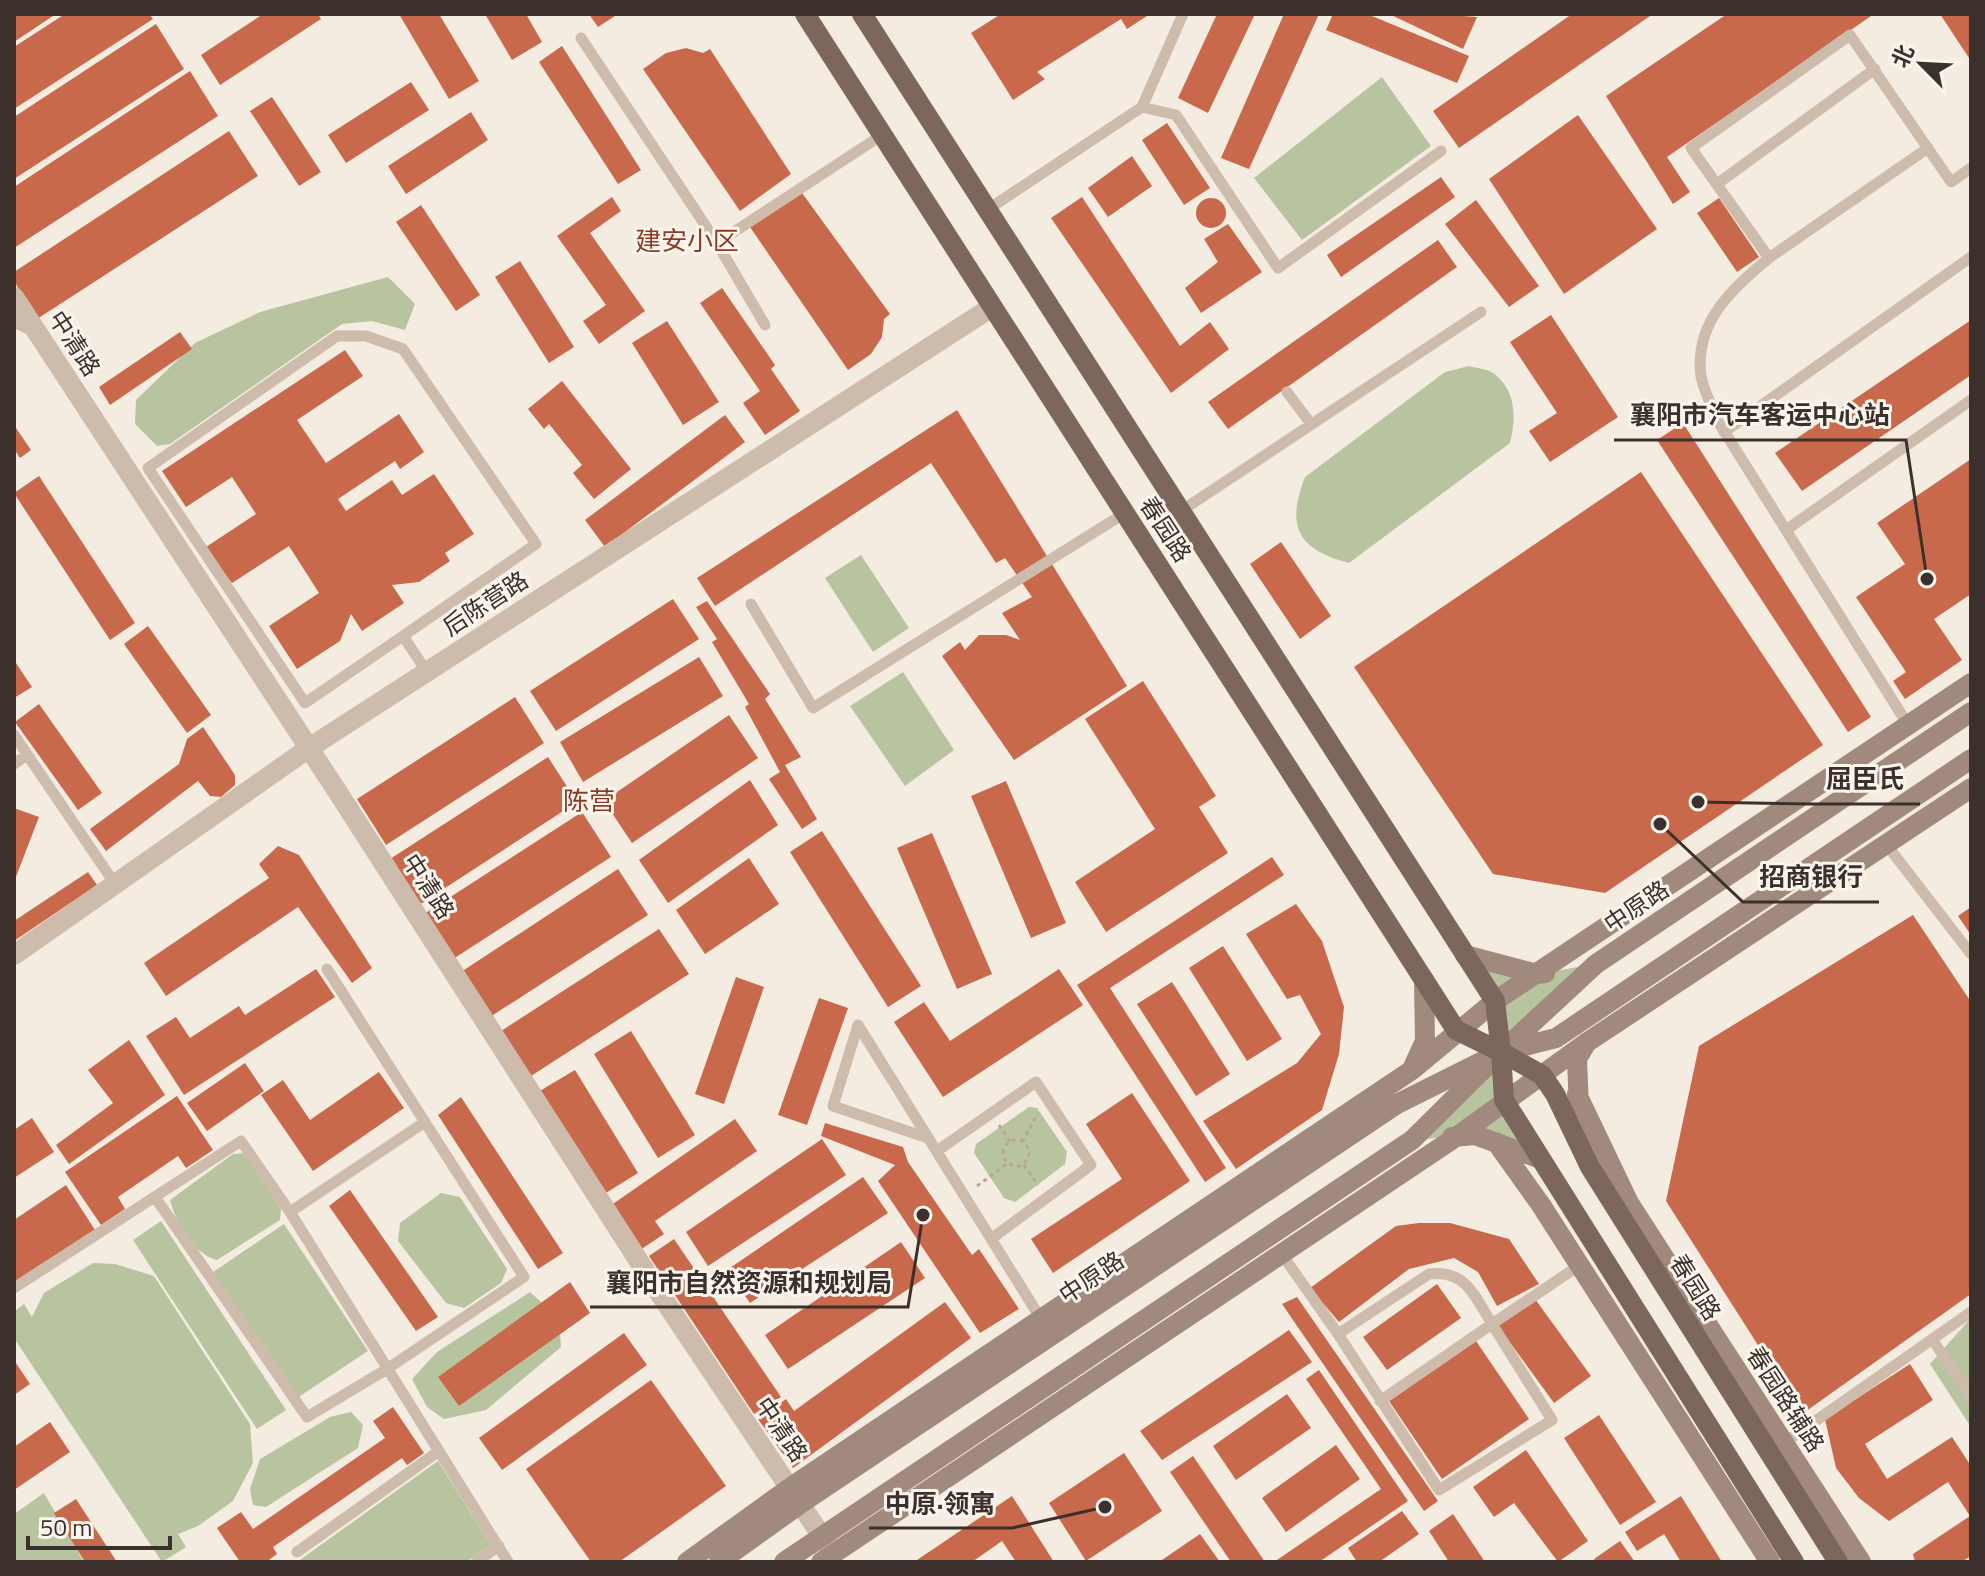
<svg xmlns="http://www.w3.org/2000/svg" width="1985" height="1576" font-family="'Titillium Web','Noto Sans SC',sans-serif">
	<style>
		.green { fill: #b8c4a0 }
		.building { fill: #c8694b }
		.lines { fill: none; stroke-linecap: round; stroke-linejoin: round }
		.path { stroke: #b9a596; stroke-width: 3; stroke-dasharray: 4 4; stroke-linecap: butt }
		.lane { stroke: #cdbbac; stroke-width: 11 }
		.street { stroke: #cdbbac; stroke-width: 20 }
		.secondary { stroke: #a18a7d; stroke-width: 20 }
		.primary { stroke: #7d675c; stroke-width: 20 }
		.labels { text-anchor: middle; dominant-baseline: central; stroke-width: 6; stroke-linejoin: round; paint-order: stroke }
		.street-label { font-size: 24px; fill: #3b302b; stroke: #fbf5ee }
		.neighbourhood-label { font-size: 26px; fill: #8c3b22; stroke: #fbf5ee }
		.leader { fill: none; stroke: #3b302b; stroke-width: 3 }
		.callout-dot { fill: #3b302b; stroke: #fbf5ee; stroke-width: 3 }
		.callout-label { font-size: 26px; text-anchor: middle; font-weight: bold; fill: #3b302b; stroke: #fbf5ee; stroke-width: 6; stroke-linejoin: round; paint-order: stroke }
	</style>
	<rect width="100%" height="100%" fill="#f4ebe1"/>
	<path class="green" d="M1382,77l49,69 -129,94 -48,-62z
		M388,277l27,27 -10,26 -33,-9 -30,3 -172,120 -13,2 -22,-22 1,-24 59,-57 65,-31z
		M1469,366c6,2 19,3 24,7 24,17 23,46 17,70l-161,120c-52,-14 -63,-36 -44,-86l140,-105z
		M861,555l48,73 -36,24 -48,-74z
		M903,672l51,78 -49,36 -55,-80z
		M1465,955l72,19 59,-10 -95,88 3,48 37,59 -66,-24 -63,5 89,-88 -6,-51z
		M1029,1107l8,1 30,44 -2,12 -50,38 -11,-4 -30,-45 2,-9z
		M245,1153l36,56 -1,11 -63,40c-24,-6 -41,-37 -47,-60l63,-46z
		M441,1193l19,4 47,72 -6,14 -37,25 -18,-5 -48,-62 2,-18z
		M161,1221l125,189 -29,19 -124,-189z
		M284,1224l84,127 -71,47 -84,-126z
		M93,1263l22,1 39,12 96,148 3,39 -20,38 -35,25 -20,8 8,13 -24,15 -148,-224v-26l10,-8 8,13 12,-24z
		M530,1292l29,26 2,29 -75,63 -42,9 -17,-12 -15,-28 25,-27z
		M1971,1318v109l-41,-63z
		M351,1412l12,13 -5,23 -92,59 -13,-2 -3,-16 10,-30 70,-42z
		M438,1461l53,84 -25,17h-169z
		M44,1493l40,69h-70v-48z"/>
	<path class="building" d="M14,14h42l-42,28z
		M65,14h84l4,5 -139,90v-62z
		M263,14h55l3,5 -101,66 -19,-30z
		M399,14h40l40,67 -30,18z
		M485,14h41l16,28 -30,18z
		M589,14h29l-20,13z
		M1001,14h149l-23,15 -6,-10 -84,53 8,7 -32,21 -42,-67z
		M1217,14h38l-47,99 -30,-15z
		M1284,14h35l-70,155 -28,-11z
		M1333,14h34l102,42 -12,27 -131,-53z
		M1389,14h44l44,3 -14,32z
		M1572,14h81l-194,134 -26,-37z
		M1727,14h147l-207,143 23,35 -17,12 -67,-108z
		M1940,14h31v47z
		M156,24l28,45 -170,110v-62z
		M562,46l79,124 -23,14 -79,-122z
		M686,48l17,5 7,-4 81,125 -51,37 -97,-142 23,-16z
		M190,71l28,45 -204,132v-61z
		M411,82l18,28 -83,53 -18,-28z
		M272,97l49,75 -22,14 -49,-75z
		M471,112l17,28 -82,54 -18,-28z
		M1578,115l79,114 -93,65 -75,-115z
		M1167,123l43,65 -26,17 -42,-65z
		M229,131l29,45 -221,143 -23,-38v-9z
		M1132,156l20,30 -44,31 -20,-29z
		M1441,177l14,20 -114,80 -14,-22z
		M802,193l88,121 -6,5 -2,18 -11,17 -23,16 -98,-143z
		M612,197l9,14 -31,22 55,78 -46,33 -16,-23 23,-16 -49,-69z
		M1082,197l98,149 30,-24 19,27 -58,44 -120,-175z
		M1719,198l40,59 -22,15 -40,-59z
		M1196 213a15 15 0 1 1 30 0a15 15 0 1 1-30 0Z
		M1476,200l63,86 -30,21 -64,-83z
		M421,205l59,90 -24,16 -60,-89z
		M1228,224l34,48 -61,41 -16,-25 33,-26 -14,-23z
		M1438,240l19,27 -229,162 -20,-27z
		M520,261l54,86 -25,16 -54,-86z
		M722,288l53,77 -4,4 29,42 -35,24 -22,-32 17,-12 -60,-88z
		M1551,315l67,102 -68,45 -21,-31 28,-18 -47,-71z
		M1971,320v55l-169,116 -27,-38z
		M667,321l52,81 -36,23 -51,-82z
		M180,332l12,17 -82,56 -11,-18z
		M345,350l18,26 -66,44 29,43 73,-49 25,38 -24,17 -5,-8 -57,38 8,12 46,-31 10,15 32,-21 40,60 -29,19 5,8 -31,21 -27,3 12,18 -42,28 -11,-17 -11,27 -43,28 -28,-43 50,-33 -30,-47 -57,37 -29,-34 53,-35 -24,-37 -46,30 -24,-36z
		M562,381l69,88 -37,30 -21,-26 9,-8 -33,-41 -5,5 -16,-20z
		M957,410l170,276 -113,74 -72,-104 18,-14 5,8 14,-15h27l14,5 -18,-27 30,-16 -27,-39 -9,5 -65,-100 -216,143 -18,-28z
		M725,415l20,27 -140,105 -20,-27z
		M1683,423l188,294 -23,15 -191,-292z
		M14,425l17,25 -11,8 -6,-9z
		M1971,459v135l-37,25 28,41 -57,39 -12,-18 13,-9 -50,-75 49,-33 -28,-41z
		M1641,472l182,273 -218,148 -112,-19 -139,-207z
		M39,476l96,147 -25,17 -96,-147z
		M1281,542l50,74 -31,23 -50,-75z
		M673,599l26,40 -143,92 -26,-40z
		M707,601l63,93 -5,5 36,58 -16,8 32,54 -15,10 -33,-50 11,-7 -35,-65 4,-3 -37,-62 5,-3 -21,-32z
		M148,626l63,89 -24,18 -63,-89z
		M699,657l24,39 -140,86 -23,-40z
		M14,660l18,27 -18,11z
		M1143,681l73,115 -17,11 29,46 -122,79 -31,-50 80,-53 -70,-110z
		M515,697l29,46 -158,102 -29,-46z
		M39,704l63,89 -24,17 -63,-88z
		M729,715l29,43 -126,85 -28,-42z
		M203,727l32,48v10l-14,12 -11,-1 -12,-15 -92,70 -16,-22 89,-65 8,-25z
		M548,757l29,45 -158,103 -29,-46z
		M750,780l28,45 -110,78 -29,-43z
		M1006,781l60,142 -35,15 -60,-142z
		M14,808l25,9 -25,65z
		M582,812l29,45 -158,102 -29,-45z
		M822,831l99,155 -33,21 -98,-155z
		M932,833l60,141 -35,15 -60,-141z
		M278,846l21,9 73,113 -20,15 -54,-76 -132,89 -22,-33 125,-85 -10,-14z
		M1272,857l12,18 -174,113 116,180 -21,14 -128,-197z
		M749,858l30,46 -74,50 -29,-44z
		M618,869l30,46 -158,102 -29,-45z
		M88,872l9,13 -83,56v-20z
		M1296,904l26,37 22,66 -5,47 -17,56 -86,59 -33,-48 94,-58 24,-29 -21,-39 -13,4 -41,-65z
		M1971,907v28l-13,-19z
		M1913,915l58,87v292l-169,120 -136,-213 33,-155z
		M659,929l30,45 -158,102 -30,-45z
		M1223,946l59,93 -35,22 -58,-93z
		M316,969l19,28 -151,98 -38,-59 30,-19 14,21 49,-32 6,9z
		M1059,969l24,36 -140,92 -49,-75 30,-20 26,39z
		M736,977l28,10 -40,117 -29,-10z
		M1172,982l58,92 -34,22 -59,-92z
		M819,998l29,10 -41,117 -29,-10z
		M631,1031l64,104 -37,23 -64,-104z
		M129,1040l36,55 -96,69 -13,-19 57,-42 -25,-33z
		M245,1063l19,28 -57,40 -20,-28z
		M575,1070l63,103 -37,23 -63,-104z
		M379,1072l25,36 -91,63 -52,-76 22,-15 27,40z
		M1132,1093l58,88 -137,92 -22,-34 91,-60 -36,-55z
		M177,1096l36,54 -27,18 -8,-12 -60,41 7,12 -24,16 -36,-53z
		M461,1097l102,156 -25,16 -100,-154z
		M32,1118l22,34 -40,26v-48z
		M735,1119l22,32 -102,70 9,13 -24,16 -30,-44z
		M825,1123l78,24 5,15 64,93 7,-6 40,60 -39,24 -102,-152 17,-16 -74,-29z
		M822,1139l24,36 -138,91 -22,-34z
		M863,1177l25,36 -138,90 -23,-33z
		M66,1185l29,45 -81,54v-64z
		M350,1190l88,127 -22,14 -87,-125z
		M1419,1223h31l59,16 30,45 -42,22 -19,-34 -24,-14 -45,11 -70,53 -29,-34 86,-62z
		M674,1239l107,158 -27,17 -105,-158z
		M901,1242l24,36 -137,91 -23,-34z
		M570,1282l20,31 -131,93 -21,-29z
		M1437,1284l24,34 -74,52 -24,-33z
		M1297,1297l141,204 -14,10 -142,-207z
		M1535,1299l56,77 -37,27 -56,-77z
		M945,1302l26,36 -178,130 -35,-49 28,-20 8,12z
		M1289,1330l23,32 -150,98 -22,-29z
		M624,1333l23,32 -145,105 -23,-32z
		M1476,1341l53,78 -87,60 -53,-78z
		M14,1360l16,24 -16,11z
		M1910,1364l23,36 -68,44 22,35 65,-42 19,29v90l-10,6h-46l-2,-8 57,-38 -22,-34 -59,39 -30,-23 -23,-30 -11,-49z
		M1319,1370l89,131 -89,61h-45l107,-73 -75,-110z
		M651,1380l75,106 -107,76h-28l-65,-93z
		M1287,1394l24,34 -75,52 -23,-34z
		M393,1407l31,46 -17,12 -5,-7 -129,89 4,7 -11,8h-26l-23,-34 24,-16 12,17 132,-91 -12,-17z
		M1599,1415l57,87 -36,23 -56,-87z
		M50,1422l20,30 -56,38v-43z
		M1336,1445l24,34 -74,53 -24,-34z
		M1526,1450l62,91 -30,21 -44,-59 -20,14 -21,-30z
		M1124,1453l38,58 -76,50 -37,-58z
		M1193,1456l72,106h-34l-61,-90z
		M1012,1496l42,66h-38l-14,-21 -30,21h-58z
		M1681,1496l41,66h-41l-17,-28 -27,17 -12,-19z
		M76,1499l41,63h-32l-31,-49z
		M1402,1511l17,23 -40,28h-22l-9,-14z
		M1453,1514l32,48h-36l-20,-31z
		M1200,1534l20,28h-61z
		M1620,1541l15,21h-38l-3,-3z"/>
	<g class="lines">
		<path class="path" d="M999,1125l11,17
			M1003 1153a13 13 0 1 1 26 0a13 13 0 1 1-26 0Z
			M1022,1142l16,-29
			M1024,1165l14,20
			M977,1186l31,-23"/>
		<path class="lane" d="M581,38l136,205 165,-108
			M1142,107l34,8 102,153 163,-117
			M1717,184l158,-115
			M987,210l155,-103 41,-93
			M717,243l48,82
			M1769,258l159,-110
			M14,322l19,9
			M1287,392l24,32
			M1724,432l247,-175
			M1181,511l300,-199
			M1786,530l185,-130
			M751,604l62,104 312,-195
			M403,636l-98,67 -157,-235 189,-132h29l37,13 133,195 -133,92 24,36
			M1908,725l-189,-302c-6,-14 -15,-31 -18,-47 -7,-54 31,-87 68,-118l-78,-110 159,-113 101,147 20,-14
			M14,735l101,149
			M14,764l13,-9
			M1886,844l85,110
			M928,1138l-95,-32 25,-81 183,294
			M937,1151l99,-69 55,83 -100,74
			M155,1197l152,220 80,-48 137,-92 -197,-308
			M290,1212l135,-90
			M1281,1253l57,81
			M14,1288l227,-147 49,71 218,350
			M1932,1339l39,57
			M1380,1401l112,-77 60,96 -113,70 -101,-156 91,-60c37,-5 46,23 63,50l88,-59
			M1784,1443l187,-131
			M297,1552l142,-101
			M476,1562l23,-16"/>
		<path class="street" d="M14,297l325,497 321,500 171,256
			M14,955l295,-207 683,-441"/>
		<path class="secondary" d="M1465,955l72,19 8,-1
			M1414,1065l11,-24 -1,-61
			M1577,1094l52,109 232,359
			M1579,1108l-2,-49 10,-17
			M1452,1137l23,-2 66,24
			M1496,1142l45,63 229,357
			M687,1562l104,-75 621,-417 83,-69 476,-318
			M719,1562l81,-58 597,-400 104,-52 95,-88 375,-252
			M784,1562l628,-422 89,-88 55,-14 415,-279
			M821,1562l635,-425 130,-94 385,-255"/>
		<path class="primary" d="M805,14l651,1016 45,22 3,48 290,462
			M862,14l633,987 6,51 41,23 13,19 35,73 248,395"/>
	</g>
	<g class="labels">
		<g class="street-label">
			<text transform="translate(75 343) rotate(57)">中清路</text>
			<text transform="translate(1166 529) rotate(57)">春园路</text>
			<text transform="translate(485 603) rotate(-33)">后陈营路</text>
			<text transform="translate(429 886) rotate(57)">中清路</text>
			<text transform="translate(1636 906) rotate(-34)">中原路</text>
			<text transform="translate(1091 1277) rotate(-34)">中原路</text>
			<text transform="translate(1696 1287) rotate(58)">春园路</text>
			<text transform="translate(1786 1399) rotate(57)">春园路辅路</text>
			<text transform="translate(782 1429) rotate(56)">中清路</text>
		</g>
		<g class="neighbourhood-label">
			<text x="687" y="240">建安小区</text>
			<text x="589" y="800">陈营</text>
		</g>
	</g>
	<path class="leader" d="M1927 579L1906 440H1614M1698 802L1810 804H1920M1660 824L1743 902H1879M923 1215L908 1307H590M1105 1507L1012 1528H869"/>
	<g class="callout-dot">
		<circle cx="1927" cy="579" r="8"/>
		<circle cx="1698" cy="802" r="8"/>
		<circle cx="1660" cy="824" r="8"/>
		<circle cx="923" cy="1215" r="8"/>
		<circle cx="1105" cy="1507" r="8"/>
	</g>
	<g class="callout-label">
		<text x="1760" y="424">襄阳市汽车客运中心站</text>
		<text x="1865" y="788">屈臣氏</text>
		<text x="1811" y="886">招商银行</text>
		<text x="749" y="1292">襄阳市自然资源和规划局</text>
		<text x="940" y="1513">中原·领寓</text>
	</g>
	<rect width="1985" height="1576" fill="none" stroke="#3b302b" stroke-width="32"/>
	<g transform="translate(1921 64) rotate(294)" stroke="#fbf5ee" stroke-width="6" paint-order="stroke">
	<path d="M0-6L14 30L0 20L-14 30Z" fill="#3b302b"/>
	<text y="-12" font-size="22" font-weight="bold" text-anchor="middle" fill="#3b302b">北</text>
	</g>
	<path d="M28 1536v12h142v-12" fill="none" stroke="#3b302b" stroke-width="4"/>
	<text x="40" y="1536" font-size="24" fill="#3b302b" stroke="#fbf5ee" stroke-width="6" paint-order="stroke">50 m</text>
</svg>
